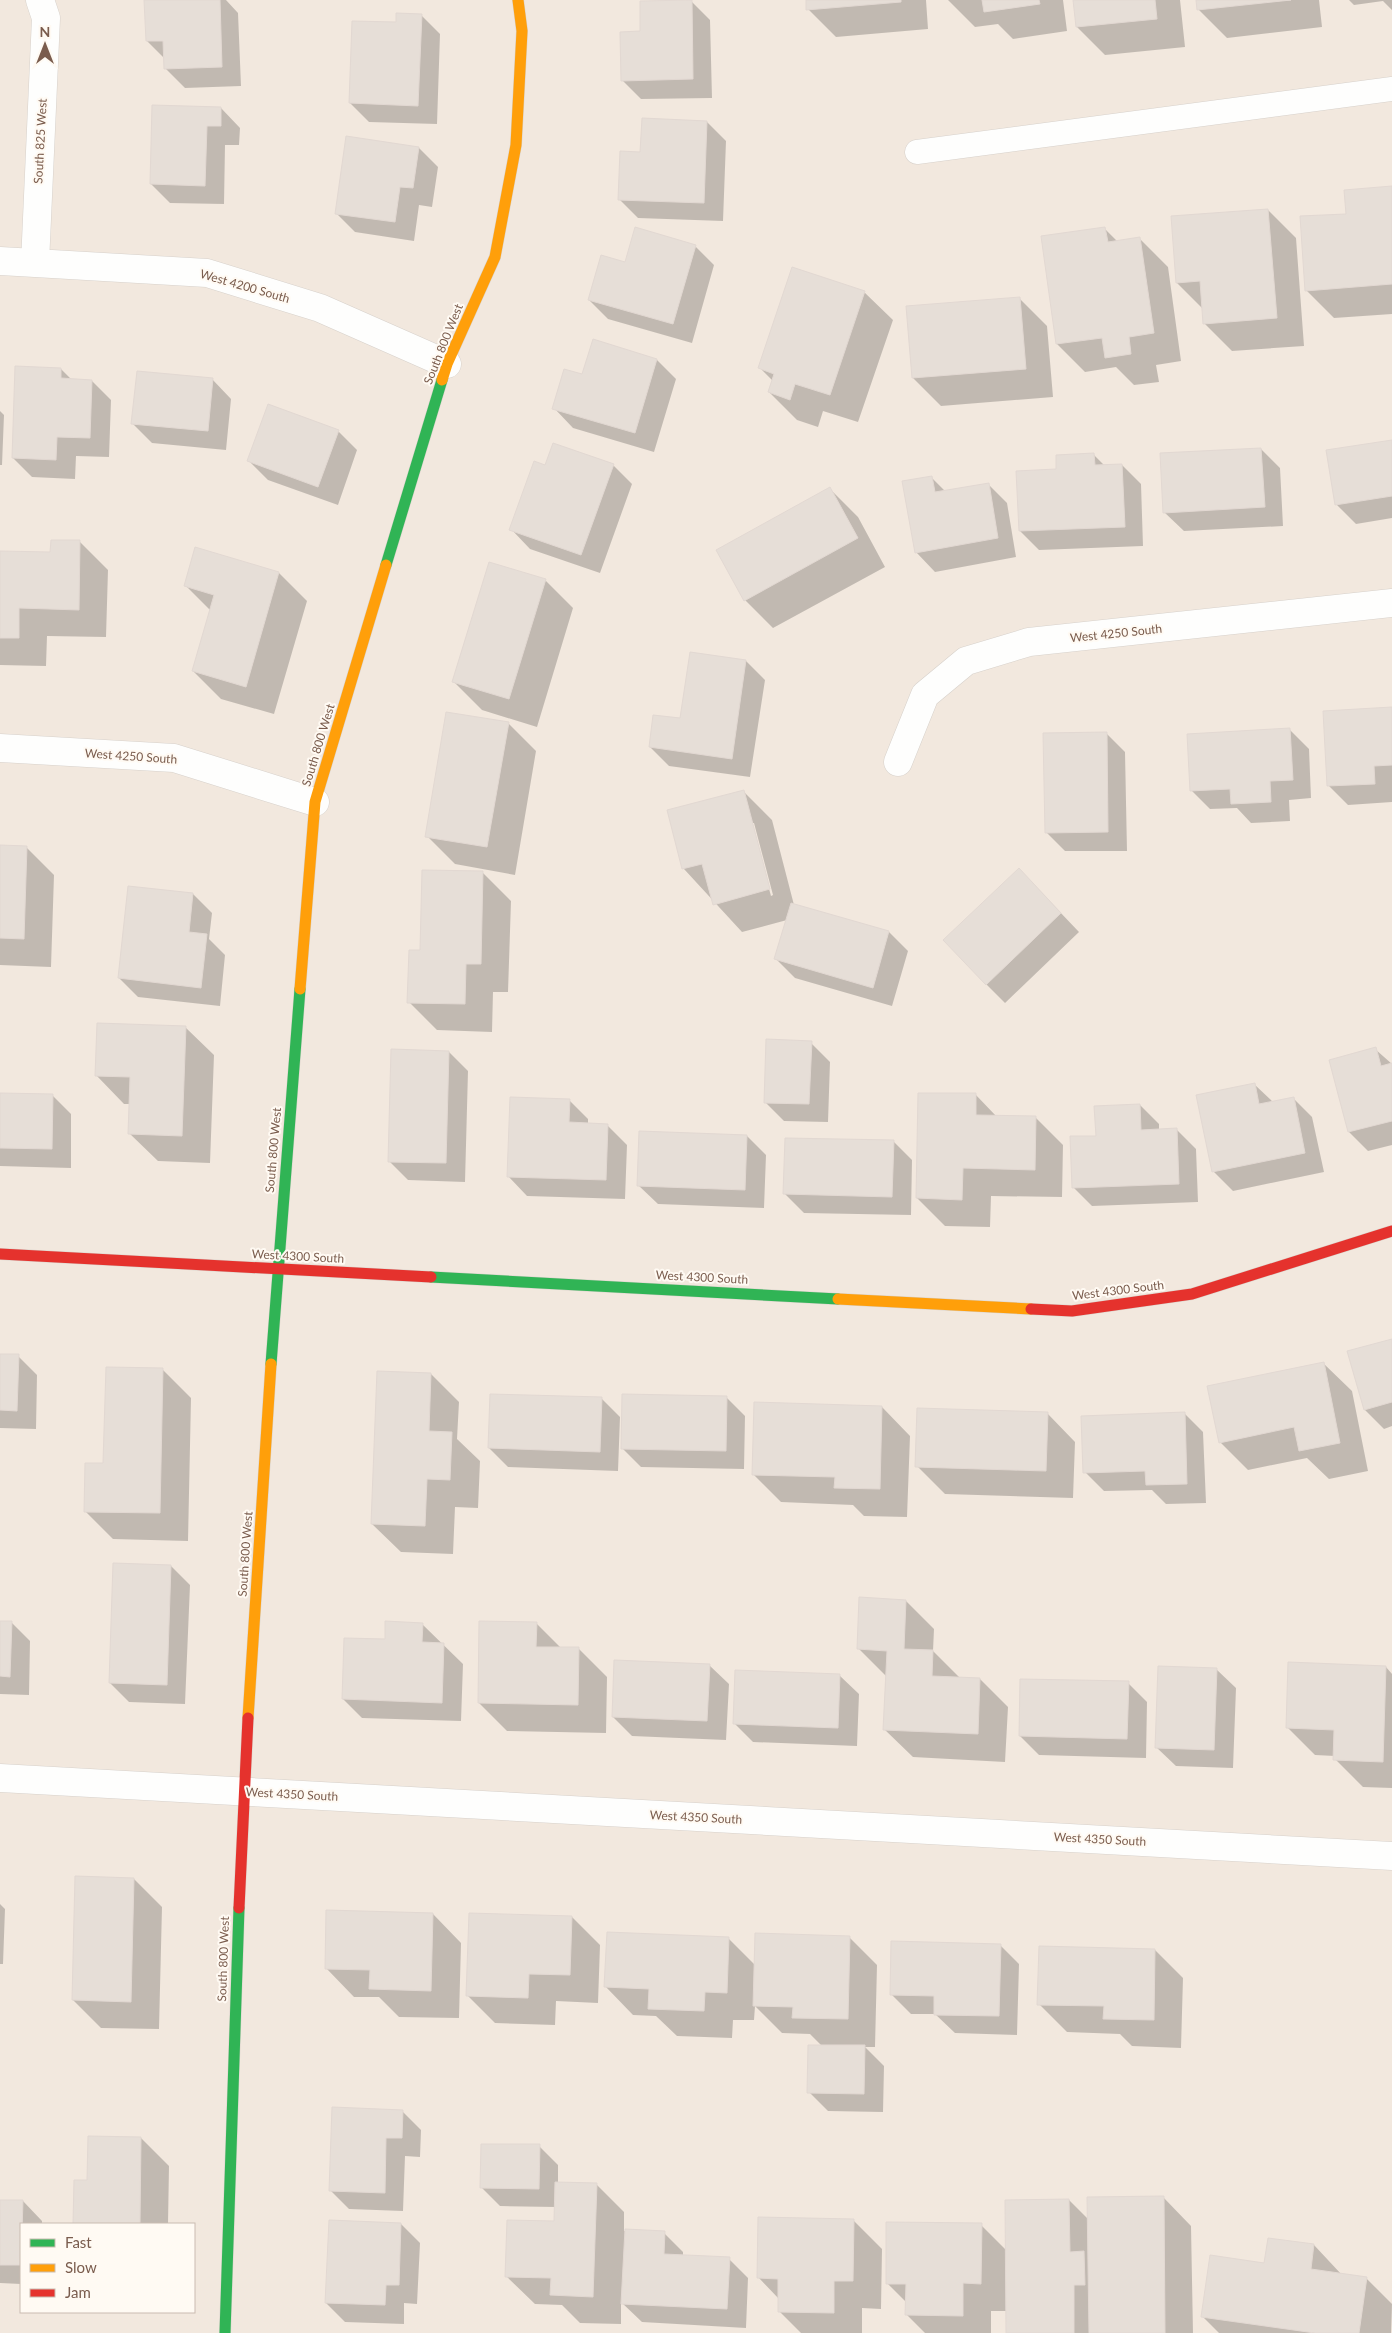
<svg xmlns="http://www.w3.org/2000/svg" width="1392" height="2333" font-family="Lato,sans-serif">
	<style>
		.residential { fill: #f2e8de; fill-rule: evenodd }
		.shadow { fill: #0003; fill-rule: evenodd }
		.building { fill: #e6ded7; stroke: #e2d8d2 }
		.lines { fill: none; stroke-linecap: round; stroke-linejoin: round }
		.lane-casing { stroke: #d7d1cb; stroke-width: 25 }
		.street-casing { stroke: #d7d1cb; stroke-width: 29 }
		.fast-casing { stroke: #d9d2cb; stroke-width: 12 }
		.slow-casing { stroke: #d9d2cb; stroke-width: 12 }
		.jam-casing { stroke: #d9d2cb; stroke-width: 12 }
		.lane { stroke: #fefefd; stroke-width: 24 }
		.street { stroke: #fefefd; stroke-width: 28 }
		.fast { stroke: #30b455; stroke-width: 11 }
		.slow { stroke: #ff9f0a; stroke-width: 11 }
		.jam { stroke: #e5322d; stroke-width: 11 }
		.labels { text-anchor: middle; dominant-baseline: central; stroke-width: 4; stroke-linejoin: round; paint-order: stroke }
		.street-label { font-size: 12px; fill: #7a5c4d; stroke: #fffaf3 }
	</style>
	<rect width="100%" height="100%" fill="#f9f5f0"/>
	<path class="residential" d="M0,0h1392v2333h-1392zM21,2224h173v88h-173z"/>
	<path class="shadow" d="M146,0h80l12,13 3,73 -56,2 -19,-19 -1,-10 -18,-18z
		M807,0h119l2,29 -92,8 -28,-28z
		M948,0h115l4,31 -54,8 -15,-15 -23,3z
		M1075,0h105l5,47 -80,8 -28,-28z
		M1198,0h121l3,27 -95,11 -28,-28z
		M1349,0h43v10l-9,-9 -29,4z
		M691,1l19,19 2,78 -71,1 -19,-19 20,-47z
		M421,15l19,19 -3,90 -68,-2 -19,-19 48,-80z
		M221,108l19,20 -1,17h-14l-1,59 -54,-1 -19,-19z
		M643,120l64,2 19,19 -3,80 -85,-3 -19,-19 22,-45z
		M419,148l19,19 -6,40 -13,-2 -5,36 -59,-9 -19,-19z
		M1392,188v126l-58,4 -28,-28 41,-75z
		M1268,210l28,28 8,108 -72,5 -28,-28 -1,-14 -26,-26z
		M1105,229l13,13 22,-3 28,28 13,94 -25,4 3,17 -25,3 -18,-18 -31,5 -28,-28z
		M695,246l19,19 -22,78 -84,-24 -19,-19 37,-36z
		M864,292l29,28 -35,102 -35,-11 -5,16 -21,-7 -28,-28 4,-11 -13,-13z
		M1019,298l28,28 6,71 -112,9 -28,-28z
		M657,360l19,19 -22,73 -81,-24 -19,-20 29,-32z
		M61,369l11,11 20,1 19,19 -2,57 -33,-1 -1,23 -43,-2 -19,-19z
		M212,379l19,20 -5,51 -74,-7 -19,-19z
		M0,411l4,4 -2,50h-2z
		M338,431l19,19 -19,55 -70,-25 -19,-19z
		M1392,441v77l-36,6 -19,-19z
		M1261,449l19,19 3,58 -99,5 -20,-19z
		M1094,455l11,11 17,-1 19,19 2,62 -104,4 -19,-19 38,-60z
		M613,465l19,19 -32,89 -70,-24 -19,-20 35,-62z
		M931,477l14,14 43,-7 19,19 9,54 -81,15 -19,-20z
		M830,489l28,28 27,50 -112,61 -28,-28z
		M80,542l28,28 -2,67 -59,-1 -1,30 -46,-1v-113l52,1z
		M279,573l28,28 -33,113 -53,-15 -28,-28 18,-60 -25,-25z
		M545,580l28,28 -36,119 -55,-17 -28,-28z
		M746,661l19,19 -15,97 -81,-11 -19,-19z
		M1392,708v94l-44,3 -19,-19z
		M508,723l28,28 -21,124 -60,-11 -28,-28z
		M1290,730l19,19 2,49 -22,2 1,21 -39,2 -14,-15 -27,1 -19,-19z
		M1106,733l19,19 2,99h-62l-19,-19z
		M744,792l28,28 22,85 95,27 19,19 -16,55 -97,-28 -19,-19 11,-39 -45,12 -58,-63 -16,-58zM751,823h3l19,72 -2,1z
		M0,846l26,1 28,28 -3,92 -51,-2z
		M483,873l28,28 -3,91h-15l-1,40 -55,-2 -28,-28z
		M1038,889l41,43 -74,71 -19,-19z
		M193,894l19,19 -3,26 16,16 -5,51 -82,-9 -19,-19z
		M185,1027l29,28 -4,108 -52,-2 -29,-28 2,-29h-7l-28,-29z
		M811,1043l19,19 -2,60 -44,-1 -19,-19z
		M1375,1049l17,15v81l-24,6 -19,-19 -19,-71z
		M449,1052l19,19 -3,111 -57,-2 -19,-19z
		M1254,1084l19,18 20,-4 19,19 12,55 -91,19 -19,-19 -16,-76z
		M0,1094l52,1 19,19v54l-71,-2z
		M975,1094l22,23h38l28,28 -1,52 -71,-1 -1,31 -45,-1 -28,-28z
		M569,1100l19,19v6l20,1 19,19 -2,54 -98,-3 -19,-20z
		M1140,1105l19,19v6h18l19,19 2,53 -106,4 -19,-19 24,-50z
		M747,1136l19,19 -2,53 -106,-4 -20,-19z
		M893,1141l19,19 -1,55 -107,-2 -19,-19z
		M1392,1340v86l-8,3 -19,-19z
		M0,1355l18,1 19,19 -1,54 -36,-1z
		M1323,1363l29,28 16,80 -39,8 -22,-21 -59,12 -28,-28z
		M163,1370l28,28 -3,143 -75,-2 -28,-28 19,-47z
		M431,1374l28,28 -2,37 23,22 -2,47 -23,-1 -2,47 -52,-2 -29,-28z
		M726,1397l19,19 -1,53 -103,-2 -19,-19z
		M601,1398l19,19 -2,54 -110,-4 -19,-19z
		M882,1407l28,29 -3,81 -43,-1 -11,-11 -72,-3 -28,-28z
		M1047,1413l28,29 -2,56 -128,-4 -28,-28z
		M1184,1413l19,19 3,71 -40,1 -14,-14 -48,1 -19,-19z
		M171,1566l19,19 -5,119 -56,-2 -19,-19z
		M906,1601l28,28 -1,22 27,27 20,1 28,28 -3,55 -92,-5 -29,-28 2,-53 -28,-28z
		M0,1622h11l19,19 -1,54 -29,-1z
		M536,1623l25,25 18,1 28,28 -1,56 -99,-2 -28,-28z
		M422,1624l41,40 -2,57 -99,-3 -19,-19 43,-58z
		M709,1665l20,19 -3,56 -94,-4 -19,-19z
		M1386,1667l6,7v114l-29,-1 -28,-28v-3l-20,-1 -28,-28z
		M1216,1669l20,19 -3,80 -57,-2 -20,-19z
		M839,1675l20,19 -2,52 -104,-4 -19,-19z
		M1128,1683l19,19 -1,56 -107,-3 -19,-19z
		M134,1879l28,28 -3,122 -58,-1 -28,-28z
		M0,1904l5,5 -2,55h-3z
		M433,1914l28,29 -2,75 -60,-1 -20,-20h-25l-28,-29z
		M572,1917l28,28 -2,58 -42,-2 -1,24 -60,-2 -28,-28z
		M849,1937l28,28 -2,82h-10l19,19 -1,46 -55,-1 -19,-19 13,-46 -12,-12 -28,-1 -27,-27 -1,14h-21l-1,18 -55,-2 -21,-20 -23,-1 -28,-29 123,-48 27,27z
		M1000,1945l19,19 -2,71 -62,-2 -20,-19h-24l-20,-20z
		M1155,1950l28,28 -2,70 -49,-2 -12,-12 -53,-2 -28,-28z
		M402,2111l19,19 -1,27 -15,-1 -2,55 -54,-2 -19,-19z
		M141,2138l28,28 -1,58h-94l1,-42h13z
		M539,2146l19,19v18l38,1 28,28v19l40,2 19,19v4l46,3 19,19 -2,50 -104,-6 -21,-20v22l-41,-1 -18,-18 -27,-1 -29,-28 50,-53v-16l-56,-1 -19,-19z
		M1163,2197l28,29 2,107h-186v-22h-16v22h-66l-18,-18v-12l-20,-20 94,-58 25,25 63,-50 20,20z
		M0,2201h23l19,20v3h-21v60l-21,-1z
		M854,2221l28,28 -1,60 -19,-1v25h-61l-22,-22v-12l-21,-22z
		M401,2224l19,19 -3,61 -13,-1v21l-59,-2 -19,-19z
		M1314,2245l28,30 24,3 26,26 -1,29h-172l-16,-16 62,-53z"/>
	<path class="building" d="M144,0h76l2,67 -58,2 -1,-28h-17z
		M692,0l1,79 -72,2 -1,-49 20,-1v-30z
		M806,0h95v2l-95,8z
		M982,0h57l1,4 -56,8z
		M1073,0h82l2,19 -81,8z
		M1196,0h95l-94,10z
		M396,13l26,1 -4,92 -69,-3 3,-82 44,1z
		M152,105l69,2v19h-14l-2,60 -55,-2z
		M642,118l65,3 -3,82 -86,-3 2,-49 20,1z
		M346,136l73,11 -6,41 -13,-1 -5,35 -60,-8z
		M1392,186v98l-87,7 -5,-75 46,-2 -2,-24z
		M1268,209l9,109 -74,6 -3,-43 -24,2 -5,-67z
		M635,227l61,18 -23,79 -85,-24 13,-45 24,7z
		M1105,227l3,15 32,-5 14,96 -25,4 2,17 -26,4 -3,-20 -46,6 -15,-108z
		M792,267l73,24 -35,104 -35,-11 -5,16 -22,-8 6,-18 -16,-6z
		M1020,297l6,72 -114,9 -6,-72z
		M593,339l64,20 -22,74 -83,-24 12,-40 18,5z
		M15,366l46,2v10l31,2 -2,58 -33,-1 -1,23 -44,-2z
		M137,371l76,7 -5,53 -77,-7z
		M268,404l71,26 -21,57 -71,-26z
		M1392,440v56l-57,9 -9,-55z
		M553,443l61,21 -33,91 -72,-25 25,-69 11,4z
		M1261,448l4,59 -102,6 -3,-60z
		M1094,453l1,12 27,-1 3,63 -106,4 -3,-60 40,-2v-14z
		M932,476l3,16 54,-9 9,55 -83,15 -13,-72z
		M830,487l28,51 -114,63 -28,-51z
		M51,540h29l-1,70 -60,-2v30h-19v-87l50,1z
		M195,547l84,25 -33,115 -54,-16 22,-76 -30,-9z
		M489,562l57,17 -37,120 -57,-17z
		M690,652l56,8 -14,99 -83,-12 4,-32 27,3z
		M1392,707v58l-18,1 1,18 -48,2 -4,-75z
		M446,712l63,10 -22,125 -62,-10z
		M1290,728l3,52 -23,1 1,21 -40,2 -1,-15 -40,2 -3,-57z
		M1107,732l1,100 -63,1 -2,-100z
		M744,790l26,99 -57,16 -11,-41 -20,5 -15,-59z
		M0,845l27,1 -3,93 -24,-1z
		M1019,868l42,45 -75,72 -43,-45z
		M422,870l61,1 -2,93h-15l-1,40 -58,-1 2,-53h11z
		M128,886l65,7 -4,39 18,2 -6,54 -83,-10z
		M791,903l98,28 -16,57 -99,-29z
		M97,1023l89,3 -4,110 -54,-2 2,-57 -35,-1z
		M766,1039l46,2 -3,63 -45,-1z
		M1376,1047l5,19 11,-3v58l-44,11 -19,-72z
		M391,1049l58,2 -3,112 -58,-1z
		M1255,1083l4,21 35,-7 11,56 -93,19 -16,-77z
		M0,1093l53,1 -1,55 -52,-1z
		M918,1093h58v22l60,1 -1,54 -72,-2 -1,32 -46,-2z
		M510,1097l60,2 -1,23 39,2 -2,56 -99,-3z
		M1140,1104l1,26 36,-2 2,56 -107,4 -2,-52h26l-2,-30z
		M639,1131l108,4 -2,55 -108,-4z
		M785,1138l109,2 -2,57 -109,-3z
		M1392,1339v63l-28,8 -17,-59z
		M0,1354h19l-2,57 -17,-1z
		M1324,1362l16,81 -41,8 -5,-24 -75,16 -12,-57z
		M106,1367l57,1 -3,145 -76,-1 1,-49h18z
		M377,1371l54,2 -2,58 23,1 -2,48 -23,-1 -2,47 -54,-2z
		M490,1394l112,3 -2,55 -112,-4z
		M622,1394l105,2 -1,55 -105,-2z
		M754,1402l128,4 -2,83 -46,-1 1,-11 -83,-2z
		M917,1408l131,4 -2,59 -131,-4z
		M1185,1412l2,72 -41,1 -1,-14 -62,2 -2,-57z
		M113,1563l58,2 -4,120 -58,-2z
		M859,1597l47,3 -2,49 29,1 -1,26 48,2 -2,56 -95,-4 4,-79 -30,-2z
		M0,1621h12l-2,56 -10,-1z
		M385,1621l38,2 -1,19 22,1 -2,60 -100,-4 2,-61 41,1z
		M479,1621l58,1 -1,25h43l-1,58 -100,-2z
		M614,1660l96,4 -3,57 -95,-4z
		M1288,1662l98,4 -3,96 -50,-2 1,-30 -48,-2z
		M1158,1666l59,2 -3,82 -59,-2z
		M735,1670l105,4 -2,54 -105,-4z
		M1020,1679l109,2 -2,58 -108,-3z
		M75,1876l59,2 -3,124 -59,-2z
		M326,1910l107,3 -2,78 -62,-2 1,-19 -45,-1z
		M469,1913l103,3 -2,59 -41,-1 -1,24 -62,-2z
		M607,1932l122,5 -2,56 -22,-1 -1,19 -56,-2 1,-20 -45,-2z
		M755,1933l95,3 -2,83 -56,-1 1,-11 -40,-1z
		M891,1941l110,3 -2,72 -65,-1v-19l-44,-1z
		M1039,1946l116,3 -1,71 -51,-1 1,-13 -67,-1z
		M808,2045h57l-1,49 -57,-1z
		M332,2107l71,3 -1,28h-16l-1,55 -56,-2z
		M88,2136l53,1 -1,87h-67l1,-44h13z
		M481,2144h59l-1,45 -59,-1z
		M555,2182l42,1 -4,114 -43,-2 1,-17 -46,-1 2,-57 47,1z
		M1164,2196l1,137h-76l-2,-136z
		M1069,2199l1,53 14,-1 1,34h-11v48h-68l-1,-133z
		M0,2200h23l-2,65h-21z
		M758,2217l96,2 -1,62h-19v32l-56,-1v-33l-21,-1z
		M329,2220l72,3 -2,62h-13l-1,20 -60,-2z
		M886,2222l96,1 -1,61 -18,-1v33l-58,-1 1,-31h-20z
		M625,2229l40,2 -1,23 66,3 -3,52 -106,-5z
		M1268,2238l46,6 -3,25 56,8 -8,56h-44l-114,-16 9,-62 54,8z"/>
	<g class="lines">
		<g class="lane-casing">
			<path id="lane" d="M917,152l475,-63"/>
		</g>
		<g class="street-casing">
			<path id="street" d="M0,261l207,12 113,35 127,56
				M35,263l11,-245 -6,-18
				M0,748l174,10 141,44
				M898,762l27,-67 41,-34 63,-19 363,-39
				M0,1778l1392,78"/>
		</g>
		<g class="fast-casing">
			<path id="fast" d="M386,565l56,-185
				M431,1277l407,22
				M271,1364l29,-375
				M225,2333l14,-425"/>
		</g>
		<g class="slow-casing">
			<path id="slow" d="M442,380l5,-16 48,-107 21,-112 6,-114 -4,-31
				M300,989l15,-187 71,-237
				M838,1299l193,10
				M248,1718l23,-354"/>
		</g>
		<g class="jam-casing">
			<path id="jam" d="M0,1254l431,23
				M1031,1309l41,2 120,-17 200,-63
				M239,1908l9,-190"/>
		</g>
		<use href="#lane" class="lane"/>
		<use href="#street" class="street"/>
		<use href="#fast" class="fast"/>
		<use href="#slow" class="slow"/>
		<use href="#jam" class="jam"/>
	</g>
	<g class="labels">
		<g class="street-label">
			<text transform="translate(40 141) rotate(-87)">South 825 West</text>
			<text transform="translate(245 286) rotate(16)">West 4200 South</text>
			<text transform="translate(443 344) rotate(-68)">South 800 West</text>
			<text transform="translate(1116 633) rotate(-6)">West 4250 South</text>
			<text transform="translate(318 745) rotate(-73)">South 800 West</text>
			<text transform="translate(131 756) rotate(4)">West 4250 South</text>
			<text transform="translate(273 1150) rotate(-85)">South 800 West</text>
			<text transform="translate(298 1256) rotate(3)">West 4300 South</text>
			<text transform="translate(702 1277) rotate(3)">West 4300 South</text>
			<text transform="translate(1118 1290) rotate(-7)">West 4300 South</text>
			<text transform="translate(245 1554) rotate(-86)">South 800 West</text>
			<text transform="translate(292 1794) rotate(3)">West 4350 South</text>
			<text transform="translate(696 1817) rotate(3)">West 4350 South</text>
			<text transform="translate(1100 1839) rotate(3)">West 4350 South</text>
			<text transform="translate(223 1959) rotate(-88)">South 800 West</text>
		</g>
	</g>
	<rect x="20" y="2223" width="175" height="90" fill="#fffaf3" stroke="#cabbb1"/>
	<rect x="30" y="2239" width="25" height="8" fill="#30b455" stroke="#cabbb1"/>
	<text x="65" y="2248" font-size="15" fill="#7a5c4d">Fast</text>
	<rect x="30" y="2264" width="25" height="8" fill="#ff9f0a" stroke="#cabbb1"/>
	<text x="65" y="2273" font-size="15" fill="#7a5c4d">Slow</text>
	<rect x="30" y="2289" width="25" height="8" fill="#e5322d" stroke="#cabbb1"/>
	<text x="65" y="2298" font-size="15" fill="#7a5c4d">Jam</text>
	<g transform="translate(45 45)" stroke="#fffaf3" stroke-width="4" paint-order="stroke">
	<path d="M0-4L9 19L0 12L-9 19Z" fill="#7a5c4d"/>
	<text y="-8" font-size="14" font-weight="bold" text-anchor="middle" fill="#7a5c4d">N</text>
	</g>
</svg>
